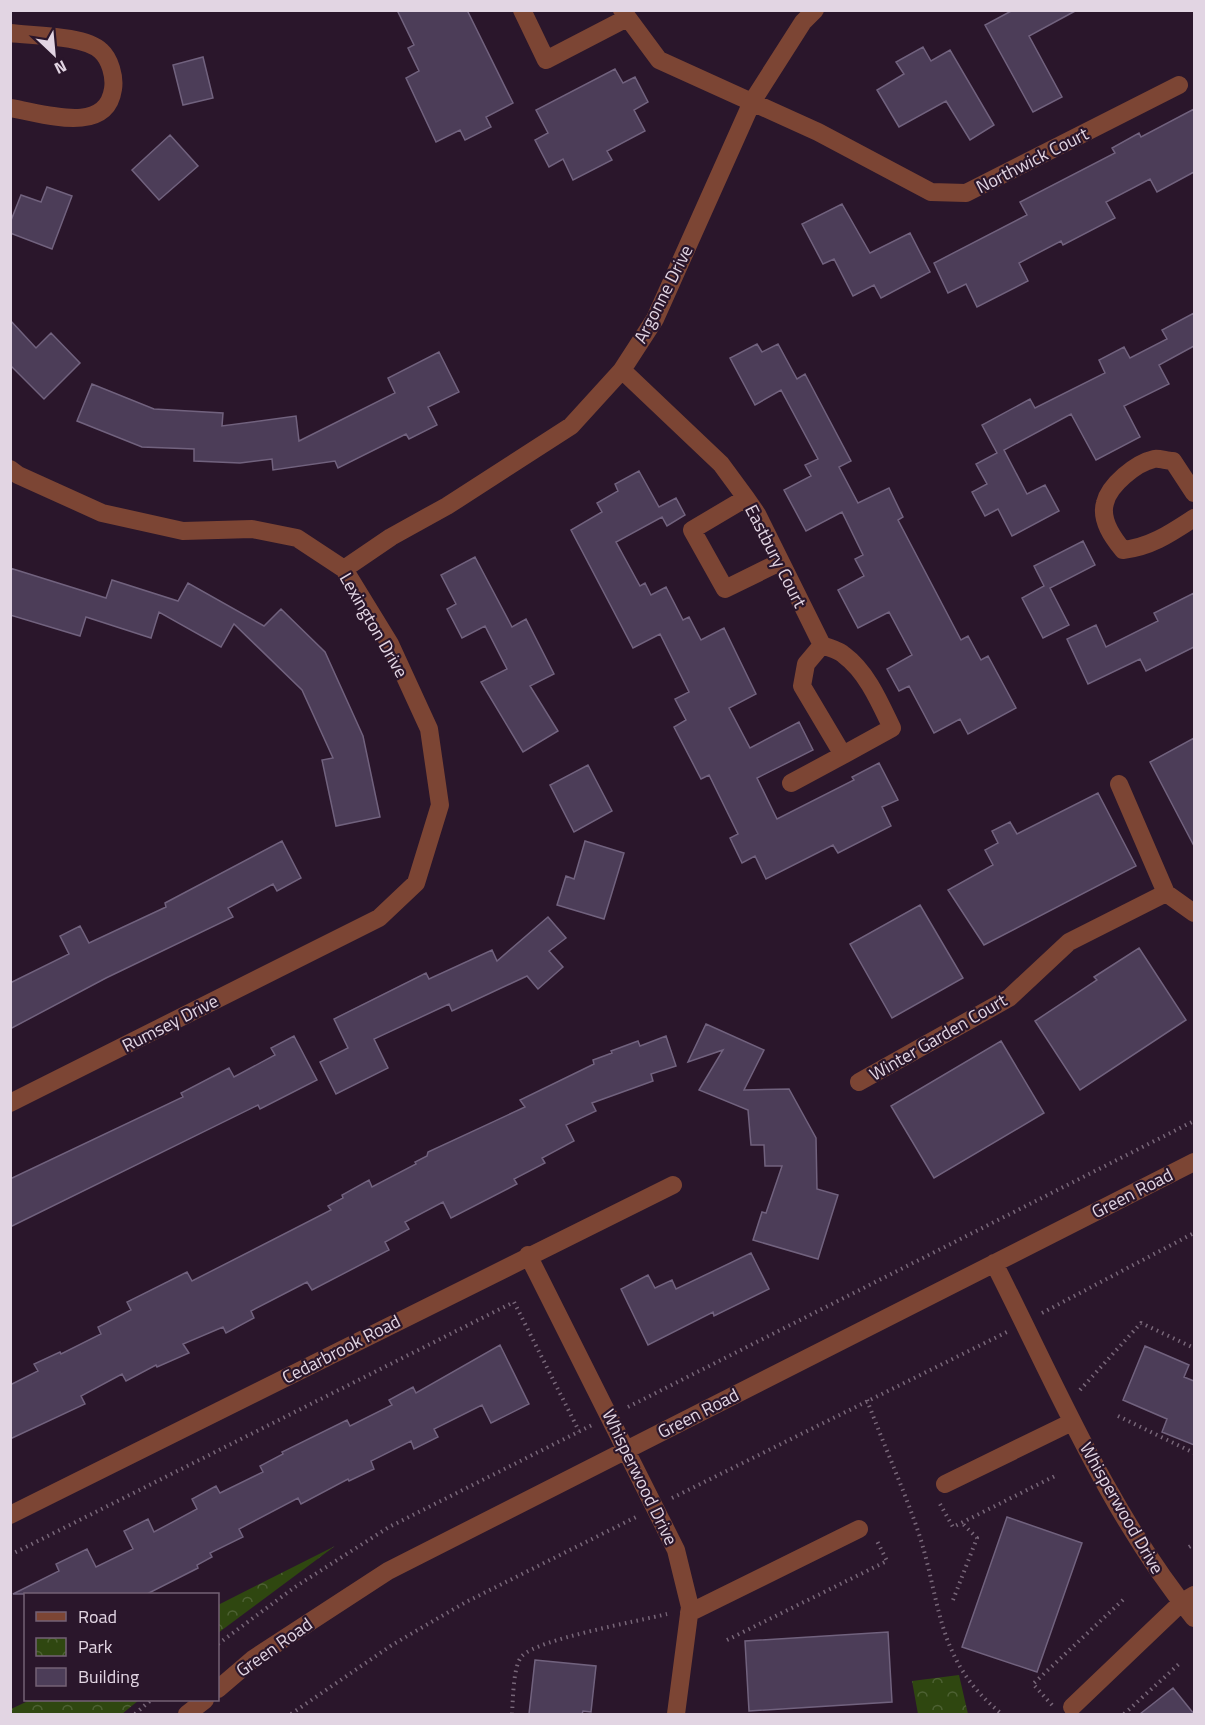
<svg xmlns="http://www.w3.org/2000/svg" width="1205" height="1725" font-family="'Titillium Web',sans-serif">
	<style>
		.park { fill: url(#park-crowns) }
		.building { fill: #4c3d58; stroke: #71627e; stroke-width: 1.5 }
		.lines { fill: none; stroke-linecap: round; stroke-linejoin: round }
		.path { stroke: #786779; stroke-width: 4; stroke-dasharray: 1.5 4.5; stroke-linecap: butt }
		.minor { stroke: #7c4534; stroke-width: 18 }
		.labels { text-anchor: middle; dominant-baseline: central; stroke-width: 4.5; stroke-linejoin: round; paint-order: stroke }
		.street-label { font-size: 18px; fill: #e2d5e3; stroke: #2a162b }
	</style>
	<defs>
		<pattern id="park-crowns" width="20" height="18" patternUnits="userSpaceOnUse" patternTransform="scale(1.5)"><rect width="20" height="18" fill="#2f4710"/><path d="M2 6a3 3 0 1 1 6 0M12 15a3 3 0 1 1 6 0" fill="none" stroke="#4d6133"/></pattern>
	</defs>
	<rect width="100%" height="100%" fill="#2a162b"/>
	<path class="park" d="M335,1546l-117,87v-28z
		M959,1675l9,39h-50l-6,-33z
		M30,1700h109l-17,14h-111v-5z"/>
	<path class="building" d="M397,10h70l46,93 -27,14 5,10 -26,13 -5,-10 -24,12 -30,-64 13,-7 -11,-23 6,-3z
		M1013,10h64l-48,26 33,61 -29,15 -48,-87z
		M923,47l8,14 19,-11 44,75 -24,15 -24,-39 -47,26 -22,-37 27,-16 -8,-12z
		M203,57l10,41 -30,7 -10,-40z
		M615,69l8,14 12,-6 13,25 -14,8 11,21 -38,20 5,9 -39,20 -10,-21 -14,8 -14,-27 13,-7 -12,-23z
		M1194,109v63l-37,20 -7,-13 -44,23 9,16 -52,27 -2,-4 -42,22 9,18 -51,26 -11,-23 -18,9 -14,-30 93,-48 -7,-13 95,-49 -3,-5 27,-15 2,4z
		M170,135l28,31 -39,34 -27,-30z
		M47,187l25,9 -20,53 -42,-16v-10l11,-28 20,7z
		M842,204l28,49 40,-20 20,39 -49,26 -7,-13 -21,11 -19,-37 -11,5 -21,-40z
		M1194,313v33l-35,19 10,19 -45,22 16,31 -44,23 -25,-46 -67,36 23,44 18,-9 14,26 -47,25 -14,-27 -13,7 -13,-24 15,-8 -11,-20 21,-11 -15,-28 48,-26 5,9 70,-35 -6,-13 25,-13 6,11 37,-19 -5,-9z
		M10,320l26,28 15,-15 29,30 -36,36 -34,-34z
		M757,344l5,8 16,-8 19,35 8,-5 46,87 -12,6 19,36 31,-15 14,29 -5,3 63,120 7,-4 13,24 7,-4 28,52 -48,26 -8,-15 -26,14 -25,-47 -10,5 -12,-22 25,-14 -23,-43 -31,16 -20,-38 26,-14 -9,-17 8,-4 -21,-43 -36,19 -22,-41 27,-14 -6,-11 13,-6 -37,-69 -26,15 -25,-47z
		M439,352l20,40 -31,15 9,18 -28,14 -3,-5 -68,34 -3,-7 -62,9 -1,-11 -32,4 -46,-2v-12l-52,-2 -65,-26 15,-37 62,25 69,4 -1,13 74,-10 3,25 96,-48 -7,-15z
		M639,471l20,36 17,-9 9,17 -18,11 -5,-9 -46,25 24,44 5,-3 6,12 15,-8 17,33 6,-3 12,23 23,-12 32,66 -27,14 21,40 49,-26 14,28 -56,28 20,41 77,-39 -2,-3 27,-14 19,37 -16,7 9,19 -53,27 -5,-8 -67,34 -11,-23 -13,7 -12,-25 8,-4 -29,-59 -8,4 -27,-52 12,-7 -11,-21 14,-7 -29,-58 -27,14 -62,-118 31,-18 -5,-9 21,-12 -3,-7z
		M1083,541l12,24 -45,23 19,37 -26,13 -21,-40 22,-12 -10,-20z
		M475,557l37,70 14,-8 28,55 -24,12 28,45 -35,21 -42,-70 26,-13 -22,-43 -23,12 -15,-29 9,-5 -15,-29z
		M10,568l96,30 6,-18 66,21 10,-18 76,43 17,-17 44,43 38,84 17,81 -44,9 -14,-66 11,-2 -31,-68 -68,-66 -13,23 -62,-35 -8,26 -65,-21 -6,19 -70,-21z
		M1194,593v54l-48,24 -6,-12 -52,25 -21,-45 29,-14 10,22 52,-26 -4,-8z
		M1194,738v108l-44,-84z
		M588,765l24,46 -38,21 -24,-47z
		M1098,793l38,73 -152,79 -36,-55 45,-25 -8,-15 13,-7 -6,-12 18,-9 7,12z
		M282,841l19,37 -24,13 -4,-7 -45,24 5,9 -127,61 -96,51v-46l59,-29 -9,-18 20,-10 9,17 77,-36 -1,-4z
		M585,841l39,12 -20,66 -47,-14 9,-29 8,3z
		M920,905l43,73 -71,40 -42,-74z
		M548,917l18,21 -17,13 14,16 -25,22 -11,-13 -75,35 -3,-7 -75,35 14,29 -52,26 -16,-32 28,-14 -14,-29 92,-46 3,6 63,-29 5,11z
		M1139,948l47,72 -106,70 -45,-69 62,-41 -3,-3z
		M706,1024l58,26 -20,40 45,-1 27,49 1,51 21,6 -20,64 -65,-19 9,-28 4,1 16,-47h-17l-1,-21h-13l-3,-35 -49,-20 24,-40 -35,12z
		M294,1036l23,44 -57,29 -2,-4 -248,122v-48l173,-82 -2,-4 48,-25 5,9 41,-22 -4,-7z
		M666,1036l10,30 -25,8 2,7 -61,22 4,8 -30,14 8,16 -32,17 3,5 -31,16 3,5 -66,34 -8,-16 -38,20 4,7 -24,13 4,8 -77,40 -5,-8 -56,29 3,7 -28,15 -3,-6 -40,17 6,9 -32,14 -1,-2 -30,16 -4,-7 -41,22 4,8 -75,35v-54l28,-14 -4,-7 26,-12 1,2 40,-20 -3,-7 33,-17 -4,-8 60,-30 5,9 139,-71 -3,-4 15,-8 -1,-3 27,-15 3,7 44,-23 -1,-2 12,-6 1,-4 97,-45 -5,-7 74,-36 -1,-4 19,-7 -1,-2 27,-10 2,5z
		M1001,1041l43,72 -110,65 -43,-72z
		M751,1253l18,36 -55,27 -1,-4 -65,33 -27,-56 27,-14 7,13 17,-8 4,9z
		M500,1345l29,59 -38,19 -9,-18 -48,24 4,8 -24,12 -3,-8 -40,20 3,8 -25,12 -1,-2 -47,25 -3,-6 -59,31 4,8 -33,16 2,4 -15,8 1,3 -51,26h-134l46,-23 -3,-7 31,-15 9,18 37,-18 -9,-18 24,-12 6,13 43,-23 -5,-10 24,-13 4,7 43,-21 -3,-6 23,-12 -1,-2 65,-32 3,6 42,-21 -3,-5 24,-13 3,6z
		M1145,1346l44,19 -5,12 10,4v64l-32,-13 5,-13 -44,-19z
		M1007,1517l75,26 -45,129 -75,-25z
		M888,1632l4,70 -143,9 -4,-70z
		M535,1660l61,6 -5,46 -8,-1 -1,3h-53z
		M1173,1688l21,26h-54z"/>
	<g class="lines">
		<path class="path" d="M1042,1313l152,-80
			M1080,1390l61,-67 53,25
			M867,1400c16,43 35,85 50,128 25,73 17,132 85,186
			M628,1407l566,-286
			M1118,1416l76,37
			M672,1498l335,-166
			M940,1504l13,23 104,-52
			M1189,1547l5,-3
			M10,1555l504,-253 65,129
			M953,1600l24,-62 -15,-15
			M727,1640l160,-79 -10,-20
			M218,1644l77,-57 94,-60 203,-102
			M1052,1705l-19,-21 92,-86
			M135,1714l16,-14
			M291,1714l101,-69 74,-43 170,-85
			M512,1714c1,-13 1,-49 10,-58 16,-17 117,-35 145,-42
			M1124,1714l55,-50"/>
		<path class="minor" d="M522,10l24,50 81,-42
			M622,10l37,50 159,72 113,60 35,1 213,-108
			M10,33c23,3 74,2 91,18 9,8 14,26 12,38 -7,47 -70,24 -103,19
			M622,370l99,94 25,34 11,16 65,131 -16,19 -4,22 41,69 49,-27c-12,-25 -25,-56 -48,-73 -5,-5 -15,-7 -22,-10
			M10,469l8,6 84,38 81,18 69,-2 45,9 47,31 46,75 39,85 11,76 -24,78 -37,35 -369,185
			M1194,493l-21,-32c-6,0 -14,-3 -19,-2 -18,4 -45,26 -49,44 -5,17 8,35 18,47 28,-3 48,-17 71,-32
			M746,498l-54,32 33,59 55,-27
			M344,569l47,-32 56,-31 124,-80 51,-56 33,-51 97,-217 51,-80 12,-12
			M791,783l52,-28
			M1119,784l47,109 28,20
			M859,1082l150,-84 60,-56 97,-49
			M528,1255l148,295 14,57 -14,107
			M994,1263c61,120 115,251 200,355
			M945,1484l127,-62
			M10,1515l663,-330
			M689,1613l170,-84
			M218,1689l35,-30 135,-88 806,-409
			M1072,1707l110,-105 12,-7
			M187,1714l18,-14"/>
	</g>
	<g class="labels">
		<g class="street-label">
			<text transform="translate(1032 160) rotate(-27)">Northwick Court</text>
			<text transform="translate(663 294) rotate(-63)">Argonne Drive</text>
			<text transform="translate(776 556) rotate(63)">Eastbury Court</text>
			<text transform="translate(374 625) rotate(60)">Lexington Drive</text>
			<text transform="translate(170 1023) rotate(-27)">Rumsey Drive</text>
			<text transform="translate(938 1037) rotate(-30)">Winter Garden Court</text>
			<text transform="translate(1132 1193) rotate(-27)">Green Road</text>
			<text transform="translate(341 1349) rotate(-27)">Cedarbrook Road</text>
			<text transform="translate(698 1413) rotate(-27)">Green Road</text>
			<text transform="translate(640 1477) rotate(64)">Whisperwood Drive</text>
			<text transform="translate(1122 1508) rotate(60)">Whisperwood Drive</text>
			<text transform="translate(274 1647) rotate(-35)">Green Road</text>
		</g>
	</g>
	<rect width="1205" height="1725" fill="none" stroke="#e2d5e3" stroke-width="24"/>
	<rect x="24" y="1593" width="195" height="108" fill="#2a162b" stroke="#746275" stroke-width="1.5"/>
	<rect x="36" y="1612" width="30" height="9" fill="#7c4534" stroke="#746275" stroke-width="1.5"/>
	<text x="78" y="1623" font-size="18" fill="#e2d5e3">Road</text>
	<rect x="36" y="1638" width="30" height="18" fill="url(#park-crowns)" stroke="#746275" stroke-width="1.5"/>
	<text x="78" y="1653" font-size="18" fill="#e2d5e3">Park</text>
	<rect x="36" y="1668" width="30" height="18" fill="#4c3d58" stroke="#746275" stroke-width="1.5"/>
	<text x="78" y="1683" font-size="18" fill="#e2d5e3">Building</text>
	<g transform="translate(54 54) rotate(154)" stroke="#2a162b" stroke-width="4.5" paint-order="stroke">
	<path d="M0-4.5L10 22L0 15L-10 22Z" fill="#e2d5e3"/>
	<text y="-9" font-size="16" font-weight="bold" text-anchor="middle" fill="#e2d5e3">N</text>
	</g>
</svg>
